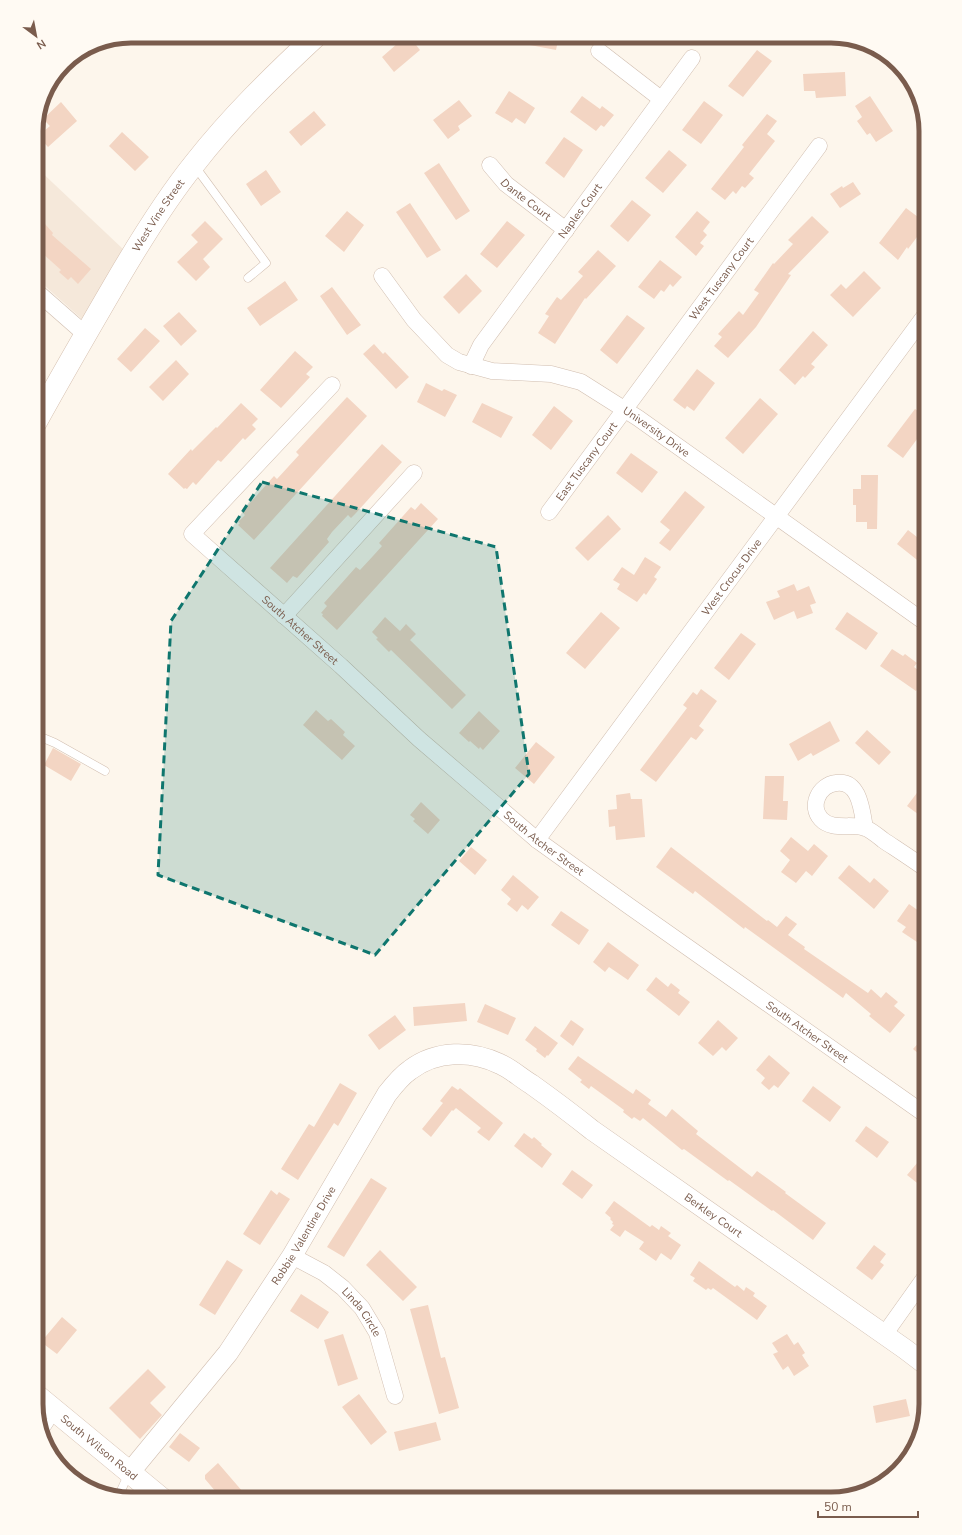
<svg xmlns="http://www.w3.org/2000/svg" width="962" height="1535" font-family="'Nunito Sans',sans-serif">
	<style>
		.residential { fill: #f5e8da }
		.building { fill: #f3d5c3 }
		.lines { fill: none; stroke-linecap: round; stroke-linejoin: round }
		.service-casing { stroke: #d1beb0; stroke-width: 9 }
		.minor-casing { stroke: #d1beb0; stroke-width: 17 }
		.tertiary-casing { stroke: #d1beb0; stroke-width: 21 }
		.secondary-casing { stroke: #d6c0b0; stroke-width: 23 }
		.service { stroke: #fff; stroke-width: 8 }
		.minor { stroke: #fff; stroke-width: 16 }
		.tertiary { stroke: #fff; stroke-width: 20 }
		.secondary { stroke: #fff; stroke-width: 22 }
		.marked { fill: #0f766e; fill-opacity: 0.2; stroke: #0f766e; stroke-width: 3; stroke-dasharray: 8 5; stroke-linejoin: round }
		.labels { text-anchor: middle; dominant-baseline: central; stroke-width: 3.5; stroke-linejoin: round; paint-order: stroke }
		.street-label { font-size: 11px; fill: #7a5c4d; stroke: #fffaf3 }
		.rim { fill: none; stroke: #7a5c4d; stroke-width: 5 }
	</style>
	<rect width="100%" height="100%" fill="#fdf6ec"/>
	<path class="residential" d="M36,167l88,83 -42,69 -46,-41z"/>
	<path class="building" d="M406,36h3l11,14 -26,22 -12,-15z
		M532,36h27l-3,14 -26,-5z
		M757,50l15,11 -29,36 -15,-11z
		M845,72l1,24 -30,2 -1,-7h-11l-1,-17z
		M509,91l26,17 -10,16 -9,-6 -4,5 -17,-10z
		M582,96l18,13 2,-3 12,9 -10,12 -3,-2 -5,6 -26,-19z
		M870,96l23,35 -17,11 -6,-9 -3,2 -10,-14 5,-4 -7,-11z
		M459,100l13,16 -14,10 2,4 -12,9 -15,-19z
		M704,101l19,14 -22,29 -19,-14z
		M61,102l16,19 -29,26 -10,-11 12,-10 -7,-7z
		M314,111l12,14 -25,21 -12,-14z
		M767,114l10,7 -10,13 8,7 -26,33 5,4 -9,10 -3,-2 -6,8 -3,-3 -8,9 -14,-11 33,-42 -2,-2z
		M122,132l27,25 -14,14 -26,-25z
		M564,137l19,13 -19,28 -19,-15z
		M669,150l18,15 -24,28 -18,-15z
		M439,163l31,48 -14,9 -32,-47z
		M266,170l15,22 -20,14 -15,-22z
		M853,182l8,12 -21,14 -10,-14 12,-8 1,2z
		M632,200l19,15 -23,27 -18,-16z
		M410,203l31,47 -14,8 -31,-46z
		M906,208l20,15v2l-18,24 -1,-2 -9,13 -19,-17z
		M347,211l17,14 -20,27 -19,-16z
		M697,211l13,11 -7,9 4,4 -7,8 4,3 -8,10 -21,-19z
		M812,216l17,16 -41,42 3,1 -35,52 -28,31 -14,-12 8,-9 -4,-3 21,-23 4,4 16,-22 -5,-3 19,-27 1,1 19,-20 -5,-4z
		M205,221l18,18 -20,20 7,8 -14,14 -19,-19 21,-20 -7,-7z
		M507,221l18,14 -28,33 -17,-14z
		M45,224l8,9 -1,2 39,34 -13,15 -7,-7 -3,3 -9,-8 2,-2 -19,-17 -6,6v-27z
		M598,250l18,16 -30,33 -1,-1 -30,46 -17,-11 11,-17 -4,-2 12,-17 4,3 22,-24 -5,-4z
		M660,260l22,17 -9,10 -3,-3 -6,8 -3,-2 -7,9 -16,-12z
		M864,271l17,17 -28,29 -23,-22 11,-11 5,5z
		M466,274l16,17 -23,23 -16,-17z
		M285,281l13,19 -38,26 -13,-18z
		M332,287l29,38 -14,10 -27,-39z
		M179,312l18,19 -16,15 -18,-20z
		M627,315l18,13 -28,36 -17,-14z
		M145,328l15,13 -29,31 -14,-13z
		M813,331l15,14 -17,19 4,3 -10,11 -2,-2 -8,9 -16,-15z
		M374,344l9,10 2,-2 24,25 -13,12 -33,-35z
		M295,351l18,16 -7,7 4,3 -29,31 -21,-18z
		M176,360l13,14 -26,27 -14,-14z
		M697,369l18,14 -21,28 -7,-5 -2,3 -12,-9z
		M426,383l16,8 2,-2 13,6 -12,22 -28,-15z
		M347,397l20,19 -113,124 -16,-15 2,-2 -2,-1 7,-7 -3,-3 32,-36 3,3 22,-24 -3,-3z
		M760,398l18,16 -35,40 -18,-16z
		M241,403l17,16 -6,6 4,4 -11,11 -2,-2 -22,24 -3,-2 -22,25 -3,-3 -6,7 -2,-1 -1,1 -16,-15 23,-25 1,2 24,-24 1,1z
		M482,403l31,14 -12,21 -29,-16z
		M554,406l19,15 -22,29 -19,-15z
		M915,409l11,8v10l-23,31 -16,-12z
		M382,444l20,18 -46,51 -5,5 -3,-3 -16,17 -5,7 2,3 -32,36 -4,-2 -6,7 -17,-15z
		M631,453l27,19 -16,21 -26,-20z
		M861,475h17l-1,54h-10v-7h-11v-17h-3v-16h8z
		M685,491l20,16 -35,44 -11,-8 11,-13 -10,-8z
		M421,503l17,16 -101,111 -15,-14 1,-2 -2,-1 6,-7 -3,-3 32,-36 4,3 13,-14 9,-10 -3,-3 32,-36 4,3z
		M608,515l13,14 -33,32 -13,-13z
		M908,530l18,14v23l-29,-23z
		M645,557l16,10 -7,10 3,2 -11,16 -2,-2 -7,9 -20,-13 3,-5 -7,-4 9,-13 12,8z
		M794,584l3,7 12,-5 7,17 -6,2 3,8 -16,6 -3,-8 -20,9 -8,-18 14,-5 -3,-6z
		M601,612l19,16 -35,41 -19,-16z
		M847,612l31,21 -12,17 -31,-21z
		M385,617l15,14 6,-7 10,10 -6,6 56,55 -14,14 -61,-59 -2,2 -13,-13 2,-1 -6,-6z
		M741,633l15,11 -27,36 -15,-12z
		M892,649l11,7 2,-2 12,9 -3,4 12,9 -10,15 -36,-25z
		M701,689l16,12 -18,25 5,4 -8,10 -5,-3 -35,45 -16,-12 47,-62 -4,-3 10,-13 4,3z
		M316,710l12,11 3,-2 14,13 -2,3 12,11 -13,14 -39,-35z
		M479,711l21,20 -17,19 -3,-3 -1,2 -9,-8 -1,1 -10,-9z
		M830,721l10,20 -27,15 -2,-3 -13,8 -9,-17z
		M867,730l24,22 -12,13 -24,-22z
		M536,742l19,15 -21,27 -19,-16z
		M53,748l28,16 -10,17 -27,-16z
		M765,776h19l-1,25h5l-1,19 -24,-1z
		M926,781v39l-19,-14z
		M630,793l1,6h11l3,38 -29,3 -1,-14 -6,1 -1,-17 9,-1 -1,-14z
		M421,802l19,18 -12,14 -15,-13 2,-2 -5,-4z
		M791,837l17,14 6,-7 14,12 -16,20 -6,-5 -10,12 -15,-11 9,-12 -10,-9z
		M471,847l16,13 -12,15 -16,-14z
		M671,847l96,74 1,-1 9,7 9,-11 11,8 -9,11 17,12 -1,2 64,44 3,-4 10,9 5,-6 12,10 -4,4 11,9 -15,18 -21,-17 2,-2 -25,-21 -3,5 -98,-71 -1,2 -49,-38 -2,3 -37,-27z
		M849,865l21,18 4,-5 15,13 -15,18 -36,-31z
		M513,875l26,22 -11,13 -6,-5 -5,7 -10,-8 4,-5 -10,-9z
		M909,904l17,12v24l-5,-4 -4,6 -15,-10 4,-5 -9,-6z
		M561,911l28,19 -10,15 -28,-20z
		M608,942l31,23 -11,15 -19,-13 -4,5 -12,-10z
		M656,977l12,10 3,-4 9,7 -2,3 12,9 -11,14 -33,-26z
		M465,1003l2,18 -53,5 -1,-19z
		M485,1004l31,14 -8,17 -31,-13z
		M395,1015l11,15 -27,20 -11,-15z
		M571,1020l13,9 -11,17 -13,-10z
		M718,1020l20,18 -12,13 -4,-4 -9,9 -15,-13z
		M535,1026l23,17 -10,13 -1,-1 -2,3 -9,-7 1,-2 -12,-9z
		M926,1035v25l-13,-11z
		M769,1055l21,18 -12,15 -4,-3 -5,5 -8,-7 4,-5 -9,-8z
		M578,1056l55,38 3,-5 15,11 -3,4 18,13 6,-8 26,22 -2,3 56,43 5,-6 29,21 -1,1 41,30 -13,17 -40,-30 -1,1 -43,-31 -1,1 -44,-32 -2,1 -39,-32 -3,3 -6,-4 -2,2 -9,-7 1,-2 -33,-24 -2,3 -9,-7 2,-2 -14,-11z
		M340,1083l17,10 -19,33 -4,-3 -36,57 -17,-11 28,-45 5,3z
		M452,1086l6,4 2,-2 43,35 -14,18 -12,-9 4,-4 -25,-20 -3,3 -1,-1 -21,27 -9,-8 21,-26 -3,-2z
		M813,1086l28,21 -11,15 -28,-21z
		M866,1126l23,16 -12,16 -22,-17z
		M524,1133l8,6 2,-2 8,7 -1,1 11,9 -10,14 -28,-22z
		M918,1162l8,6v22l-19,-15z
		M572,1170l21,15 -11,14 -20,-15z
		M371,1178l16,10 -43,69 -17,-10z
		M271,1190l6,5 2,-3 11,7 -30,46 -17,-11z
		M614,1201l36,26 2,-2 7,5 2,-4 10,7 -3,3 13,9 -10,15 -10,-7 -5,8 -17,-12 5,-7 -19,-12 -5,7 -10,-7 4,-5 -2,-1 1,-2 -3,-3 1,-1 -6,-5z
		M874,1245l12,9 -6,8 4,3 -12,15 -16,-12z
		M380,1250l37,37 -14,14 -37,-36z
		M227,1260l16,10 -28,45 -16,-10z
		M699,1261l36,26 2,-2 7,6 2,-4 9,6 -2,3 14,10 -10,14 -44,-32 -2,2 -3,-2 -2,2 -13,-9 2,-3 -5,-3z
		M301,1294l28,18 -11,17 -28,-18z
		M428,1305l13,53 4,-1 14,51 -20,6 -29,-105z
		M62,1317l15,13 -20,24 -16,-12z
		M343,1334l15,45 -20,7 -14,-46z
		M787,1334l7,11 4,-3 7,11 -3,2 7,11 -15,10 -6,-10 -5,4 -10,-16 5,-2 -6,-9z
		M148,1369l18,18 -16,16 12,12 -22,24 -31,-31z
		M359,1394l28,38 -16,13 -29,-38z
		M906,1399l4,17 -34,7 -3,-17z
		M436,1422l5,18 -42,11 -5,-19z
		M180,1433l20,15 -11,14 -20,-15z
		M218,1463l31,36h-27l-17,-20v-4z"/>
	<g class="lines">
		<g class="service-casing">
			<path id="service" d="M194,165l72,98 -18,15
				M36,735l19,8 50,28
				M43,1433l13,-20
				M118,1497l11,-24"/>
		</g>
		<g class="minor-casing">
			<g id="minor">
				<path d="M599,51l62,48"/>
				<path id="s1" d="M490,165l16,19 60,46"/>
				<path id="s2" d="M382,276l32,44 33,35 12,7 33,9 59,3 30,8 57,36 288,205"/>
				<path d="M36,291l49,43"/>
				<path id="s3" d="M471,366l10,-21 211,-287"/>
				<path id="s4" d="M332,385l-140,149 149,132 78,73 118,101 92,66 297,209"/>
				<path id="s5" d="M549,512l270,-366"/>
				<path d="M284,616l130,-143"/>
				<path d="M865,828c-3,-16 -5,-49 -29,-45 -17,2 -27,23 -15,36 11,12 31,4 44,9 6,2 13,8 18,12 15,10 29,19 43,29"/>
				<path id="s6" d="M537,840l389,-526"/>
				<path id="s7" d="M292,1256l32,17 19,15 19,20 15,25 18,63"/>
				<path d="M884,1335l42,-59"/>
			</g>
		</g>
		<g class="tertiary-casing">
			<g id="tertiary">
				<path id="s8" d="M130,1472l98,-119 64,-97 95,-162c7,-9 14,-18 23,-24 26,-20 62,-20 90,-6 11,5 21,14 31,20 21,15 41,30 61,46l313,219 21,16"/>
			</g>
		</g>
		<g class="secondary-casing">
			<g id="secondary">
				<path id="s9" d="M36,422c27,-49 55,-97 83,-145 23,-39 47,-78 76,-114 36,-46 78,-87 121,-127"/>
				<path id="s10" d="M36,1395l126,104"/>
			</g>
		</g>
		<use href="#service" class="service"/>
		<use href="#minor" class="minor"/>
		<use href="#tertiary" class="tertiary"/>
		<use href="#secondary" class="secondary"/>
	</g>
	<path class="marked" d="M262,482l234,65 33,227 -154,181 -217,-80 13,-254z"/>
	<g class="labels">
		<g class="street-label">
			<text stroke="none"><textPath href="#s1" startOffset="50">Dante Court</textPath></text>
			<text stroke="none"><textPath href="#s3" startOffset="190">Naples Court</textPath></text>
			<text stroke="none"><textPath href="#s9" startOffset="240">West Vine Street</textPath></text>
			<text stroke="none"><textPath href="#s5" startOffset="290">West Tuscany Court</textPath></text>
			<text stroke="none"><textPath href="#s2" startOffset="331">University Drive</textPath></text>
			<text stroke="none"><textPath href="#s5" startOffset="63">East Tuscany Court</textPath></text>
			<text stroke="none"><textPath href="#s6" startOffset="327">West Crocus Drive</textPath></text>
			<text stroke="none"><textPath href="#s4" startOffset="349">South Atcher Street</textPath></text>
			<text stroke="none"><textPath href="#s4" startOffset="673">South Atcher Street</textPath></text>
			<text stroke="none"><textPath href="#s4" startOffset="997">South Atcher Street</textPath></text>
			<text stroke="none"><textPath href="#s8" startOffset="848">Berkley Court</textPath></text>
			<text stroke="none"><textPath href="#s8" startOffset="294">Robbie Valentine Drive</textPath></text>
			<text stroke="none"><textPath href="#s7" startOffset="91">Linda Circle</textPath></text>
			<text stroke="none"><textPath href="#s10" startOffset="82">South Wilson Road</textPath></text>
		</g>
	</g>
	<path d="M0 0H962V1535H0ZM131 43H831A88 88 0 0 1 919 131V1404A88 88 0 0 1 831 1492H131A88 88 0 0 1 43 1404V131A88 88 0 0 1 131 43Z" fill="#fffaf3" fill-rule="evenodd"/>
	<path class="rim" d="M131 43H831A88 88 0 0 1 919 131V1404A88 88 0 0 1 831 1492H131A88 88 0 0 1 43 1404V131A88 88 0 0 1 131 43Z"/>
	<g transform="translate(36 36) rotate(148)" stroke="#fffaf3" stroke-width="3" paint-order="stroke">
	<path d="M0-3L7 15L0 10L-7 15Z" fill="#7a5c4d"/>
	<text y="-6" font-size="11" font-weight="bold" text-anchor="middle" fill="#7a5c4d">N</text>
	</g>
	<path d="M818 1511v6h100v-6" fill="none" stroke="#7a5c4d" stroke-width="2"/>
	<text x="824" y="1511" font-size="12" fill="#7a5c4d" stroke="#fffaf3" stroke-width="3" paint-order="stroke">50 m</text>
</svg>
